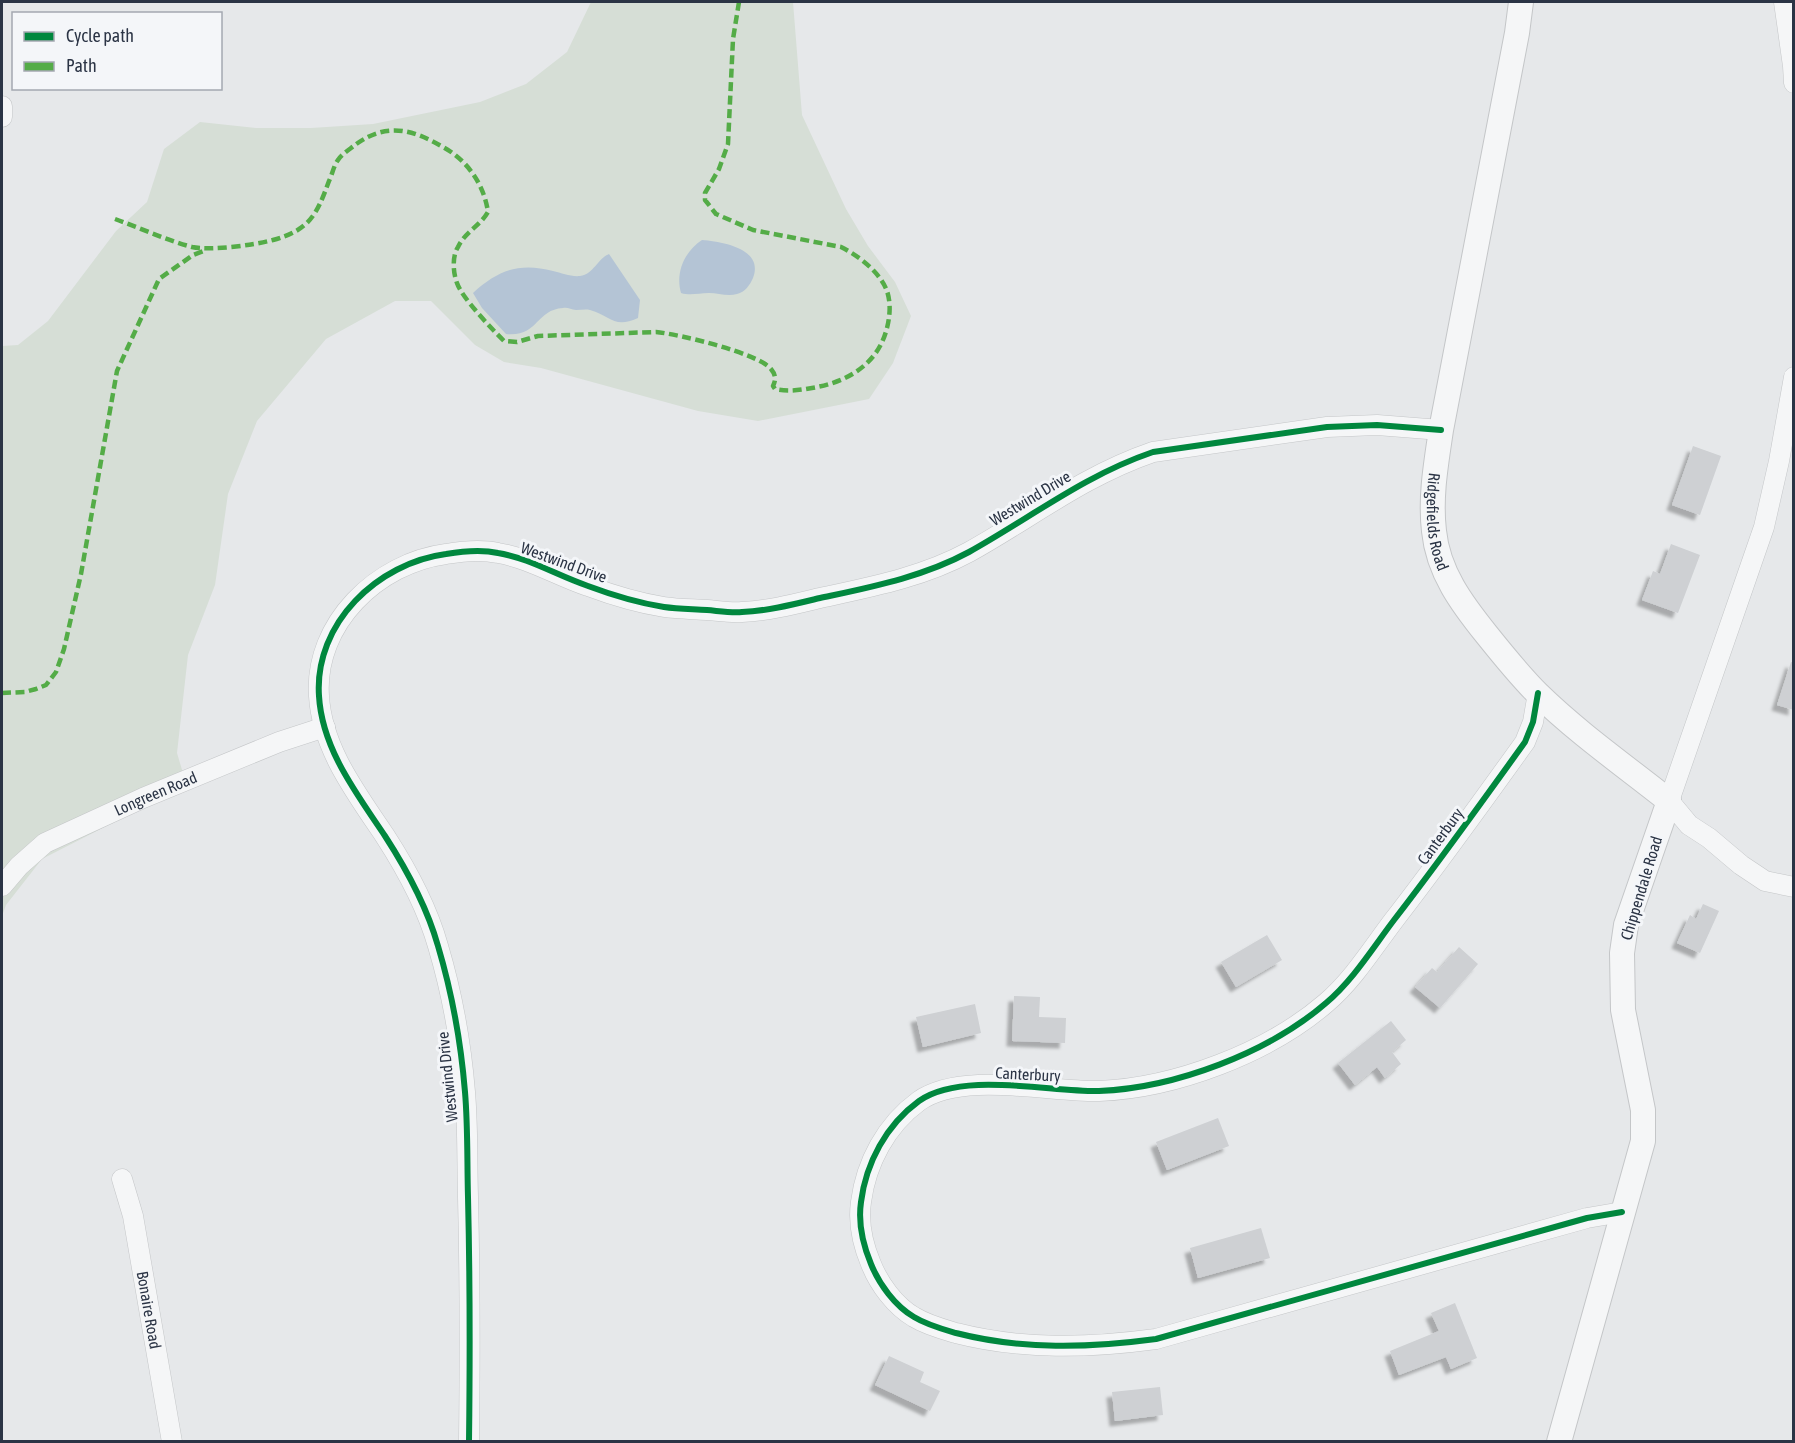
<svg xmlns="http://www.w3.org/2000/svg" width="1795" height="1443" font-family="'Asap Condensed',sans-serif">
<defs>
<filter id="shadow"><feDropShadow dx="-5.5" dy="5.5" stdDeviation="1.5" flood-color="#0004"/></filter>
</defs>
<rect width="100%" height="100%" fill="#e6e8ea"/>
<path fill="#d6ded6" d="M591,2h202l9,113 44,94 22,37 27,36 16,34 -18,47 -24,36 -111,22 -60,-10 -157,-43 -37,-6 -29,-17 -44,-44h-36l-69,38 -69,82 -29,73 -13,91 -27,70 -11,98 11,37 -58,24 -88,45 -36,46 -4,11v-570l16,-1 30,-24 68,-90 31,-29 17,-53 36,-27 56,6h55l62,-4 107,-22 46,-18 41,-32z"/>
<g fill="#b4c4d5">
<path d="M702,240c22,2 62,9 51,38 -3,7 -8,14 -16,16 -9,3 -19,-1 -28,-1 -11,0 -18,3 -28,0 -6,-21 4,-42 21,-53z"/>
<path d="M609,254l31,46 -2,18c-24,11 -27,-2 -48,-8 -4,-1 -9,0 -14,0 -5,0 -8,-3 -13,-2 -28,2 -24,29 -57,26l-24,-26 -9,-15c25,-23 47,-31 80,-22 9,2 18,6 27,5 14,-2 17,-17 29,-22z"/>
</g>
<g fill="#ced0d3" filter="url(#shadow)">
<path d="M1693,446l28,10 -21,59 -28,-10z"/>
<path d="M1671,544l29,11 -22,58 -36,-13 11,-29 7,3z"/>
<path d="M1791,662l3,1v47l-17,-5z"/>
<path d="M1703,904l16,7 -19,42 -23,-10 13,-28 6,4z"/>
<path d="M1267,935l15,25 -46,27 -15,-25z"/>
<path d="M1459,947l19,17 -38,44 -25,-21 17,-19 5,4z"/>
<path d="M1014,996l26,1 -1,20 27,1 -1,25 -53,-2z"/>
<path d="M975,1004l6,29 -58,14 -7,-30z"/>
<path d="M1391,1021l15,19 -14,12 9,12 -16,14 -8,-11 -22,18 -17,-22z"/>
<path d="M1218,1118l11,28 -62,24 -11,-28z"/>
<path d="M1261,1228l9,30 -72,20 -8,-30z"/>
<path d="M1455,1303l22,55 -26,11 -5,-12 -47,18 -9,-24 49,-20 -8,-18z"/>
<path d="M889,1356l35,16 -4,10 20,9 -10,20 -55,-26z"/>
<path d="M1160,1387l3,28 -48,6 -3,-29z"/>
</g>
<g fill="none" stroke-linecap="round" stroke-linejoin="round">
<defs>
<g id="minor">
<path d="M1784,2l9,64 1,17"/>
<path d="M2,106v11"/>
<path d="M1794,377l-15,84 -15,66 -95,274 20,24 20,13 32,27 24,16 29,6"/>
<path d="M1538,693l-5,29 -8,20c-43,60 -86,120 -131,178 -22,29 -41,60 -68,83 -58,50 -151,85 -227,88 -50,1 -137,-20 -180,10 -33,24 -53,62 -58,101 -3,21 2,43 10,62 8,20 24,42 43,53 13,8 28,12 42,16 66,17 133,15 200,6l431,-121 35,-6"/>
<path id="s1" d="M2,886l17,-20 26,-23 98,-45 136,-56 46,-15"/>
<path id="s2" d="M122,1179l11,37 39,226"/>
<path d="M469,1442c1,-82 1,-163 -1,-245 -1,-35 0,-70 -3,-105 -4,-49 -13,-99 -27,-146 -11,-39 -31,-76 -53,-110 -28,-42 -63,-87 -66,-140 -5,-73 59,-133 127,-142 17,-3 35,-5 52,-1 31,5 60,23 90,33 24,9 51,17 76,21 14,2 29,2 43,3 12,1 24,3 35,2 26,-1 53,-8 78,-14 51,-11 103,-21 149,-46 63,-35 114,-76 184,-100l174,-25 50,-2 64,5"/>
</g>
<g id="tertiary">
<path id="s3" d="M1521,2l-4,31 -76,397c-5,34 -11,67 -7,101 4,41 28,73 53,104 16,20 33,41 51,59 40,39 87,72 131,107l-43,124 -4,28 1,57 20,100v31l-84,301"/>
</g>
</defs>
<use href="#minor" stroke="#c4c6c8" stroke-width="21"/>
<use href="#tertiary" stroke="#c4c6c8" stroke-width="26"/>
<use href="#minor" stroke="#f5f6f7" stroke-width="20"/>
<use href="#tertiary" stroke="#f5f6f7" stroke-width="24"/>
<g stroke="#54ac47" stroke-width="4.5" stroke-dasharray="9 4.5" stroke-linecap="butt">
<path d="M115,219c25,9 51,21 77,28 19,4 62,-2 81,-7 37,-10 44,-26 56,-59 3,-6 5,-16 9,-21 4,-6 12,-11 17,-15 31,-23 57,-16 88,2 24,13 41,37 45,65 -8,14 -23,20 -30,35 -6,9 -5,26 -1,36 5,15 35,46 47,58l13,1 21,-6 118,-4c22,2 102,21 115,37 5,6 5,11 2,17l2,3c13,3 25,1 37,-1 36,-6 66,-24 75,-60 3,-12 4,-25 0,-37 -7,-19 -28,-35 -46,-44l-88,-17 -37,-16 -11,-14v-7l14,-24 9,-25 5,-105 6,-37"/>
<path d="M2,693l23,-1 11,-3 10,-4 10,-13 8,-23 17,-75 36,-203 42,-92 34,-24 13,-5"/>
</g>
<defs>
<g id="cycleway">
<path d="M1538,693l-5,29 -8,20c-43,60 -86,120 -131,178 -22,29 -41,60 -68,83 -58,50 -151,85 -227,88 -50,1 -137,-20 -180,10 -33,24 -53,62 -58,101 -3,21 2,43 10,62 8,20 24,42 43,53 13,8 28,12 42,16 66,17 133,15 200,6l431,-121 35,-6"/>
<path d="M469,1442c1,-82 1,-163 -1,-245 -1,-35 0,-70 -3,-105 -4,-49 -13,-99 -27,-146 -11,-39 -31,-76 -53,-110 -28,-42 -63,-87 -66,-140 -5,-73 59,-133 127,-142 17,-3 35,-5 52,-1 31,5 60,23 90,33 24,9 51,17 76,21 14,2 29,2 43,3 12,1 24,3 35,2 26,-1 53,-8 78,-14 51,-11 103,-21 149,-46 63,-35 114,-76 184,-100l174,-25 50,-2 64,5"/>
</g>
</defs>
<use href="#cycleway" stroke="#f4f6f9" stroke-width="10"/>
<use href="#cycleway" stroke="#00873e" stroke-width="6"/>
</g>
<g text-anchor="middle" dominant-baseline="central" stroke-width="6" stroke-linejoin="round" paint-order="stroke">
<g font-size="16" fill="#2b3445" stroke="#f4f6f9">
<text transform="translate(1030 498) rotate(-31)">Westwind Drive</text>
<text stroke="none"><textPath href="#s3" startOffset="528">Ridgefields Road</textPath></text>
<text transform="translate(564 562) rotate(20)">Westwind Drive</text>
<text stroke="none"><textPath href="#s1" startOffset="182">Longreen Road</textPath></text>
<text transform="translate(1440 836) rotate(-54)">Canterbury</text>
<text transform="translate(1641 888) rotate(-73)">Chippendale Road</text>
<text transform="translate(1028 1074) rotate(3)">Canterbury</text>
<text transform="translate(447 1077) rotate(-96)">Westwind Drive</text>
<text stroke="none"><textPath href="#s2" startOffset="134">Bonaire Road</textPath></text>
</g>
</g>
<rect width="1795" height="1443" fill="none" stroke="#2b3445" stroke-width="6"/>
<rect x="12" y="12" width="210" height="78" fill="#f4f6f9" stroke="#a4a8b1" stroke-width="1.5"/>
<rect x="24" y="32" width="30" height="9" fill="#00873e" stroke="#a4a8b1" stroke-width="1.5"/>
<text x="66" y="42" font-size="18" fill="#2b3445">Cycle path</text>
<rect x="24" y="62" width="30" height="9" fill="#54ac47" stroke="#a4a8b1" stroke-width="1.5"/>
<text x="66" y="72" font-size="18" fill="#2b3445">Path</text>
</svg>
